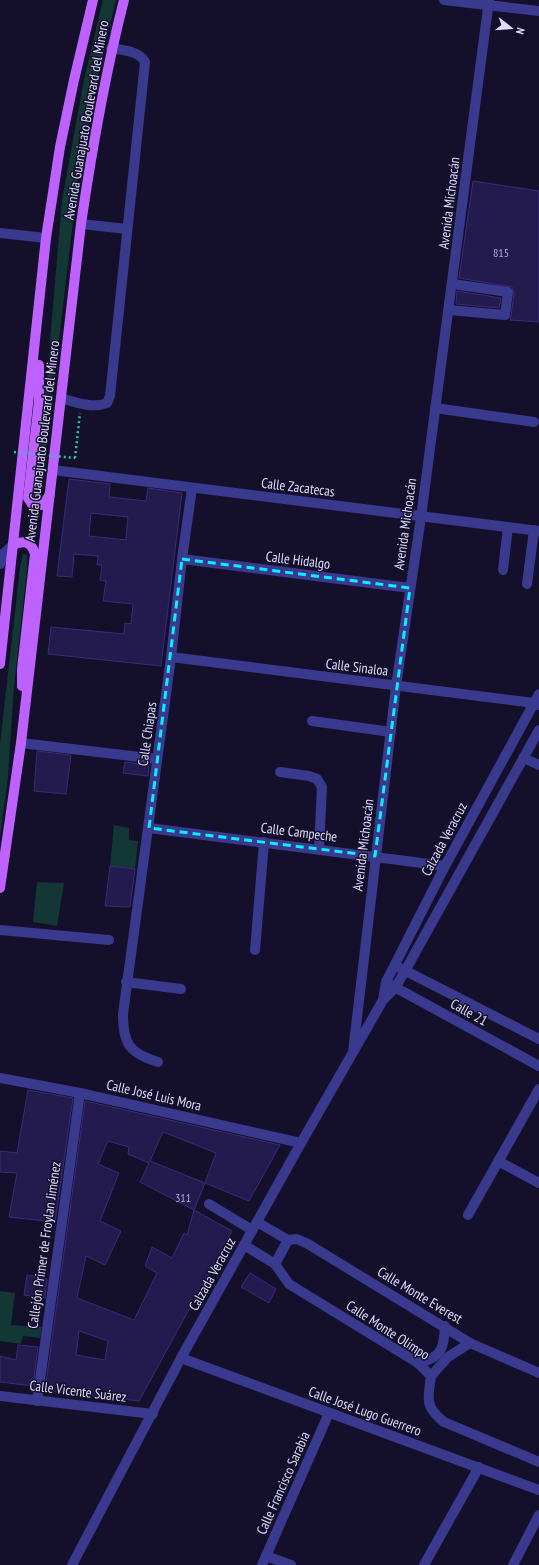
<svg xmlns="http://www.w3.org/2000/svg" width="539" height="1565" font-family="'PT Sans Narrow',sans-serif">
<rect width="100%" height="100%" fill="#14102c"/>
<g fill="#123734">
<path d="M103,0h13l-20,84 -16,78 -39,330 -2,3h-3l-2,-2 13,-116 15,-177 22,-120z"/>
<path d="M23,554l4,1v14l-13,117 -6,91 -8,60v-93l20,-176z"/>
<path d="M114,825l15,3v12l9,1 -3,28 -25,-3z"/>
<path d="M37,882l27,1 -7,43 -24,-4z"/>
<path d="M0,1291l15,2 -4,32 31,2 -2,11 -17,-2 -2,8 -21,-3z"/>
</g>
<g fill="#231b4e" stroke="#382c7b" fill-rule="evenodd">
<path d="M473,181l66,10v131l-29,-2 1,-4 3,-23 -2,-6 -53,-9z"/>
<path d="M457,291l44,7 -2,10 -43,-4z"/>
<path d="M69,479l41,5 -1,13 37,4 2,-13 34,5 -21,173 -113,-12 3,-27 73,7 1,-11 6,1 2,-20 -30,-3 3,-20 -6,-1 2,-15h-5l1,-9 -24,-2 -2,23 -15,-1zM91,513l37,4 -2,23 -37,-4z"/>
<path d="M37,751l34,4 -5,39 -32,-3z"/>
<path d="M125,762l24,3 -1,11 -25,-3z"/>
<path d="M110,866l25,3 -5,38 -25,-1z"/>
<path d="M28,1090l45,8 -18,124 -46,-5 8,-44 -17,-1v-21l17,2z"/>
<path d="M85,1101l195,44 -31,56 -44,-18 -11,27 38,21 -93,170 -94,-11zM163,1132l53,21 -11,30 -55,-22zM108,1141l21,6 -1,7 21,9 -9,19 54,28 -7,25 -3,-2 -12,25 -20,-11 -7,19 12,7 -23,47 -57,-22 9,-42 19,9 16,-34 -21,-10 19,-48 -21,-9zM79,1331l29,10 -3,19 -29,-5z"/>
<path d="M250,1273l26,16 -7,14 -28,-16z"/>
<path d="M27,1275l20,4 -2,19 -21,-3z"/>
<path d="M18,1345l20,2 -5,39 -33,-4v-26l16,4z"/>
</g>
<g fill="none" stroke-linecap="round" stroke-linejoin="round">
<path stroke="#2ac4b4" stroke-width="2.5" stroke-dasharray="2 3" stroke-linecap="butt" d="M75,458l5,-45"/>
<g stroke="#39398d" stroke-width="10">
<path d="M444,0l95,11"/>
<path d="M81,224l46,5"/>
<path d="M0,233l46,5"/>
<path d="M449,310l56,5 3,-23 -55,-8"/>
<path d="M61,398c14,4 32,11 46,5l3,-7 35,-334c-6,-11 -22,-12 -34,-14"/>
<path d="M435,408l99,14"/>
<path d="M53,470l486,61"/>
<path d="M182,559l228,29"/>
<path d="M0,564l4,-11 9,-8"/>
<path d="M503,570l5,-43"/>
<path d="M527,584l7,-54"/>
<path d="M171,657l363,46 5,2"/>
<path d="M312,721l79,11"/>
<path d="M21,743l136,16"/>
<path d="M523,758l16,7"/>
<path d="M280,772l29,4 8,3 5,8 -3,62"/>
<path d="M149,828l296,38"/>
<path d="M0,930l109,10"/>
<path d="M255,950l9,-108"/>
<path d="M400,968l139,71"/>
<path d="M126,982l55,7"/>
<path d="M391,985l148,81"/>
<path d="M383,1000l3,-18 59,-116 94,-172"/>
<path d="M353,1052l43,-366 25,-169 68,-517"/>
<path d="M158,1062c-29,-9 -35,-18 -35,-48l48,-357 11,-98 10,-71"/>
<path d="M0,1078l80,15 221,50"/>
<path d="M498,1161l41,22"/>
<path d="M209,1204l43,26"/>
<path d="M468,1215l71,-126"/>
<path d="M257,1222l31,18 9,-1 11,5 162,99 69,30"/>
<path d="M244,1245l31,19 14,20 129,79 13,13"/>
<path d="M275,1264l13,-24"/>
<path d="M181,1358l358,132"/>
<path d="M418,1363c24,-5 26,-15 27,-37"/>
<path d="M431,1376c-3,23 -7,30 13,46l95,40"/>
<path d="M431,1376l17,-19 22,-14"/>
<path d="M0,1396l153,18"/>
<path d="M37,1401l43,-308"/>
<path d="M266,1556l25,9"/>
<path d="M72,1565l109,-207 120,-215 82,-143 12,-12 10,-17 134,-241"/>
<path d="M262,1565l67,-152"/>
<path d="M424,1565l55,-98"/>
<path d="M513,1565l26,-50"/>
</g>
<g stroke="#be62ff" stroke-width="10">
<path d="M39,365v36l-11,97 4,6 10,1 4,-4 4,-7"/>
<path d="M13,545c11,-5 18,-4 22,9l-13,115v17"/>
<path d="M0,664l46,-426 14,-91 14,-67 19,-80"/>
<path d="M0,888l21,-145 60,-519c11,-75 24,-150 43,-224"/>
</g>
<path stroke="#2ac4b4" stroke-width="2.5" stroke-dasharray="2 3" stroke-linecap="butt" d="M14,452l61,6"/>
</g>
<path fill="none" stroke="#07f0ff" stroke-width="3" stroke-dasharray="8 5" stroke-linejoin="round" d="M182,559l228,29 -35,268 -226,-28z"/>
<g text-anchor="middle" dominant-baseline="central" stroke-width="3" stroke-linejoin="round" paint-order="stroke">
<g font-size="12" fill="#afabd3">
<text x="501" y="252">815</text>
<text x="183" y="1197">311</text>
</g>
<g font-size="14" fill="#dedbff" stroke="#14102c">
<text transform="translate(86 120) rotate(-80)">Avenida Guanajuato Boulevard del Minero</text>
<text transform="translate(449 203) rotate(-83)">Avenida Michoacán</text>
<text transform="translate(42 441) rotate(-83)">Avenida Guanajuato Boulevard del Minero</text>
<text transform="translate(298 487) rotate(7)">Calle Zacatecas</text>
<text transform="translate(405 524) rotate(-82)">Avenida Michoacán</text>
<text transform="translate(298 560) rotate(7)">Calle Hidalgo</text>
<text transform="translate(357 667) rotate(7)">Calle Sinaloa</text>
<text transform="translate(147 734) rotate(-82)">Calle Chiapas</text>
<text transform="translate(299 832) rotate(7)">Calle Campeche</text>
<text transform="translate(444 839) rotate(-62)">Calzada Veracruz</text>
<text transform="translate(363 845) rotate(-83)">Avenida Michoacán</text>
<text transform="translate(469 1012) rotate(29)">Calle 21</text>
<text transform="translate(154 1095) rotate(13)">Calle José Luis Mora</text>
<text transform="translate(44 1245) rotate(-82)">Callejón Primer de Froylan Jiménez</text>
<text transform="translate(212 1274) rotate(-61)">Calzada Veracruz</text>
<text transform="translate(420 1295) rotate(31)">Calle Monte Everest</text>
<text transform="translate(388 1330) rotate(33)">Calle Monte Olimpo</text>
<text transform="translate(78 1391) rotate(7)">Calle Vicente Suárez</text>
<text transform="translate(365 1411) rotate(20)">Calle José Lugo Guerrero</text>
<text transform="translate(283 1483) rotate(-66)">Calle Francisco Sarabia</text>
</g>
</g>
<g transform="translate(511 28) rotate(107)" stroke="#14102c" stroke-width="3" paint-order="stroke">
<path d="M0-3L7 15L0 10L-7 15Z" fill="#dedbff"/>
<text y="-6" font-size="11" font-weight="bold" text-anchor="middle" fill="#dedbff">N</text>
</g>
</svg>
